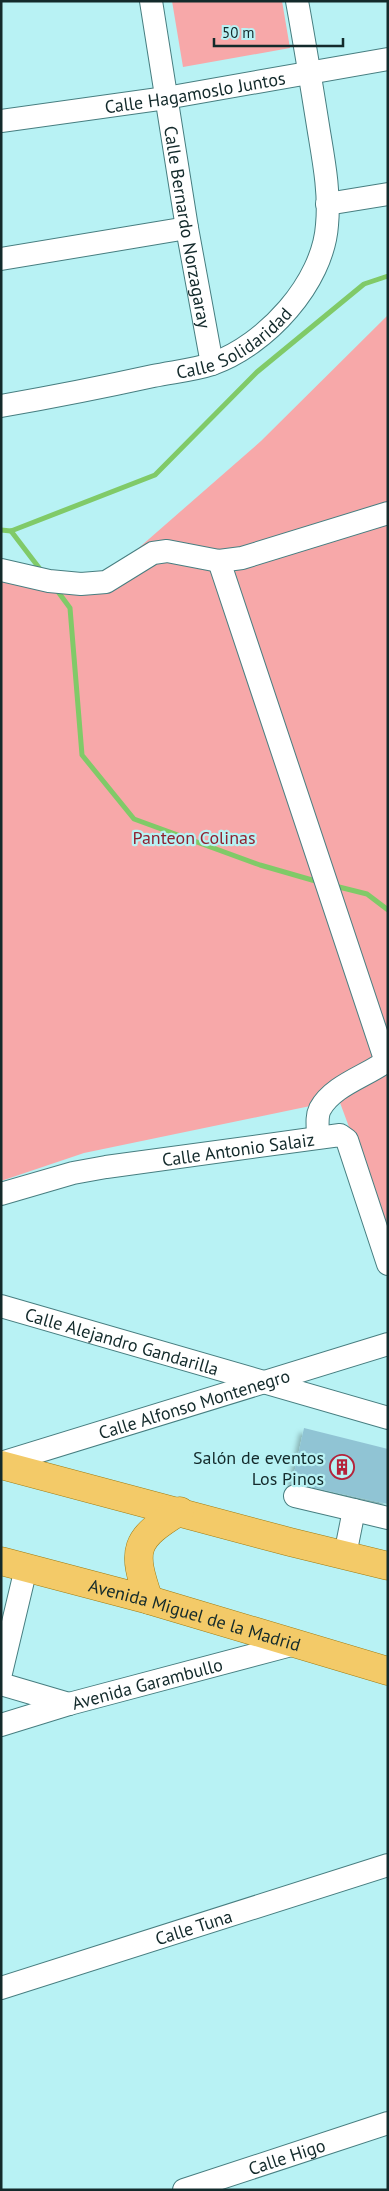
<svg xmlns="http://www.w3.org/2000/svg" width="389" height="2191" font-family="'PT Sans',sans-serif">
<defs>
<filter id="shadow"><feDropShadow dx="-4.5" dy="4.5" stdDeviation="2.5" flood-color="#0004"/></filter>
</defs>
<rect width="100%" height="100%" fill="#b8f2f4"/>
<g fill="#f7a8a9">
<path d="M172,1h110l8,47 -107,19z"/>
<path d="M388,315v917l-49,-132 -255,53 -83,28v-613l108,6 152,-133z"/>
</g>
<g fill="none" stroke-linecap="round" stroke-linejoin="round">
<g stroke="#80ca68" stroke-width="5">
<path d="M1,530l10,1 144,-56 102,-103 107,-88 24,-8"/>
<path d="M11,531l32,42"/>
<path d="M56,589l14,19 12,147 52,64 126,46 59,17"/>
<path d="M335,886l32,8 21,16"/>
</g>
</g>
<path fill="#90c4d4" filter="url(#shadow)" d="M304,1428l84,21v55l-96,-21z"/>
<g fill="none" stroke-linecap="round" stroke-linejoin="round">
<defs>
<g id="minor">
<path id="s1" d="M151,1l36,227 25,136"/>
<path id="s2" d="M1,121l165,-23 222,-39"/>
<path d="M327,204l61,-10"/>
<path d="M1,259l186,-31"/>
<path id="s3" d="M1,406c51,-9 102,-19 152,-30 19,-4 41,-6 59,-12 54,-19 111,-81 115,-139 3,-31 -3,-63 -8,-93 -7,-44 -14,-87 -22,-131"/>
<path d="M219,561l167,501"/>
<path d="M1,570l48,11 32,3 25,-2 47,-29 14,-2 52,10 23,-3 146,-45"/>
<path d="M318,1137c0,-9 -2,-20 2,-28 13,-24 47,-33 68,-49"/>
<path id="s4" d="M1,1194l72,-21 33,-6 234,-32 7,5 41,124"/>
<path id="s5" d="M1,1306l387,112"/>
<path id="s6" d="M1,1463l387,-119"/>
<path d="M295,1496l93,22"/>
<path d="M345,1555l9,-45"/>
<path d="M1,1673l25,-105"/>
<path d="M1,1684l68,20"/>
<path id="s7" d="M1,1725l68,-21 226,-60"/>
<path id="s8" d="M1,1988l387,-123"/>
<path id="s9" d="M184,2190l204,-67"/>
</g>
<g id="major">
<path d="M1,1465l289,77 98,24"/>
<path id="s10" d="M1,1561l148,39 239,71"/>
<path d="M149,1600c-18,-51 -15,-61 31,-89"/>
</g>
</defs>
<use href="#minor" stroke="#477e80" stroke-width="24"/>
<use href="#major" stroke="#9f7b12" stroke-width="29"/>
<use href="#minor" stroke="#fff" stroke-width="22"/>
<use href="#major" stroke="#f3ca68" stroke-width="28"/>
</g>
<defs>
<symbol id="building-ring" viewBox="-11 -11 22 22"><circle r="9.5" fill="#b8f2f4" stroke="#b5223a" stroke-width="1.5"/><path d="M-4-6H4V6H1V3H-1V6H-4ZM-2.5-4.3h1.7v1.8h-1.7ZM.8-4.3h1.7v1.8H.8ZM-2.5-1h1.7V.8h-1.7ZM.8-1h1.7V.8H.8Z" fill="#b5223a"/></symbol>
</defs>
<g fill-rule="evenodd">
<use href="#building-ring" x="328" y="1453" width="28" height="28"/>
</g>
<g text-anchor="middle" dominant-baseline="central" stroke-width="4.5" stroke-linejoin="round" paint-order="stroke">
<g font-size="18" fill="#132a2b" stroke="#b8f2f4">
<text stroke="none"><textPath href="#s2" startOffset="196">Calle Hagamoslo Juntos</textPath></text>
<text stroke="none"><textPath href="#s1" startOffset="229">Calle Bernardo Norzagaray</textPath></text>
<text stroke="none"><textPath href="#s3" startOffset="244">Calle Solidaridad</textPath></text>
<text stroke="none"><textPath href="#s4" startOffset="242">Calle Antonio Salaiz</textPath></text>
<text stroke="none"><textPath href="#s5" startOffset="126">Calle Alejandro Gandarilla</textPath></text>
<text stroke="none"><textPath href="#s6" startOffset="202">Calle Alfonso Montenegro</textPath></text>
<text stroke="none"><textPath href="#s10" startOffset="201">Avenida Miguel de la Madrid</textPath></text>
<text stroke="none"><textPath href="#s7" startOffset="152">Avenida Garambullo</textPath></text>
<text stroke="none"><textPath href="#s8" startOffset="202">Calle Tuna</textPath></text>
<text stroke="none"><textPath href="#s9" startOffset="108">Calle Higo</textPath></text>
</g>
<g font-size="18" fill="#8f2130" stroke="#b8f2f4">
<text x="194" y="837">Panteon Colinas</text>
</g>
<g font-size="18" fill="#132a2b" stroke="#b8f2f4" text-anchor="end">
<text x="324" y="1457">Salón de eventos<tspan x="324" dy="21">Los Pinos</tspan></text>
</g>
</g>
<rect width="389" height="2191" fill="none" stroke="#132a2b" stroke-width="5"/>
<path d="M214 38v8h129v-8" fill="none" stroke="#132a2b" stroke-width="2.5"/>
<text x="222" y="38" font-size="15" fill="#132a2b" stroke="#b8f2f4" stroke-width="4" paint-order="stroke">50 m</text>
</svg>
